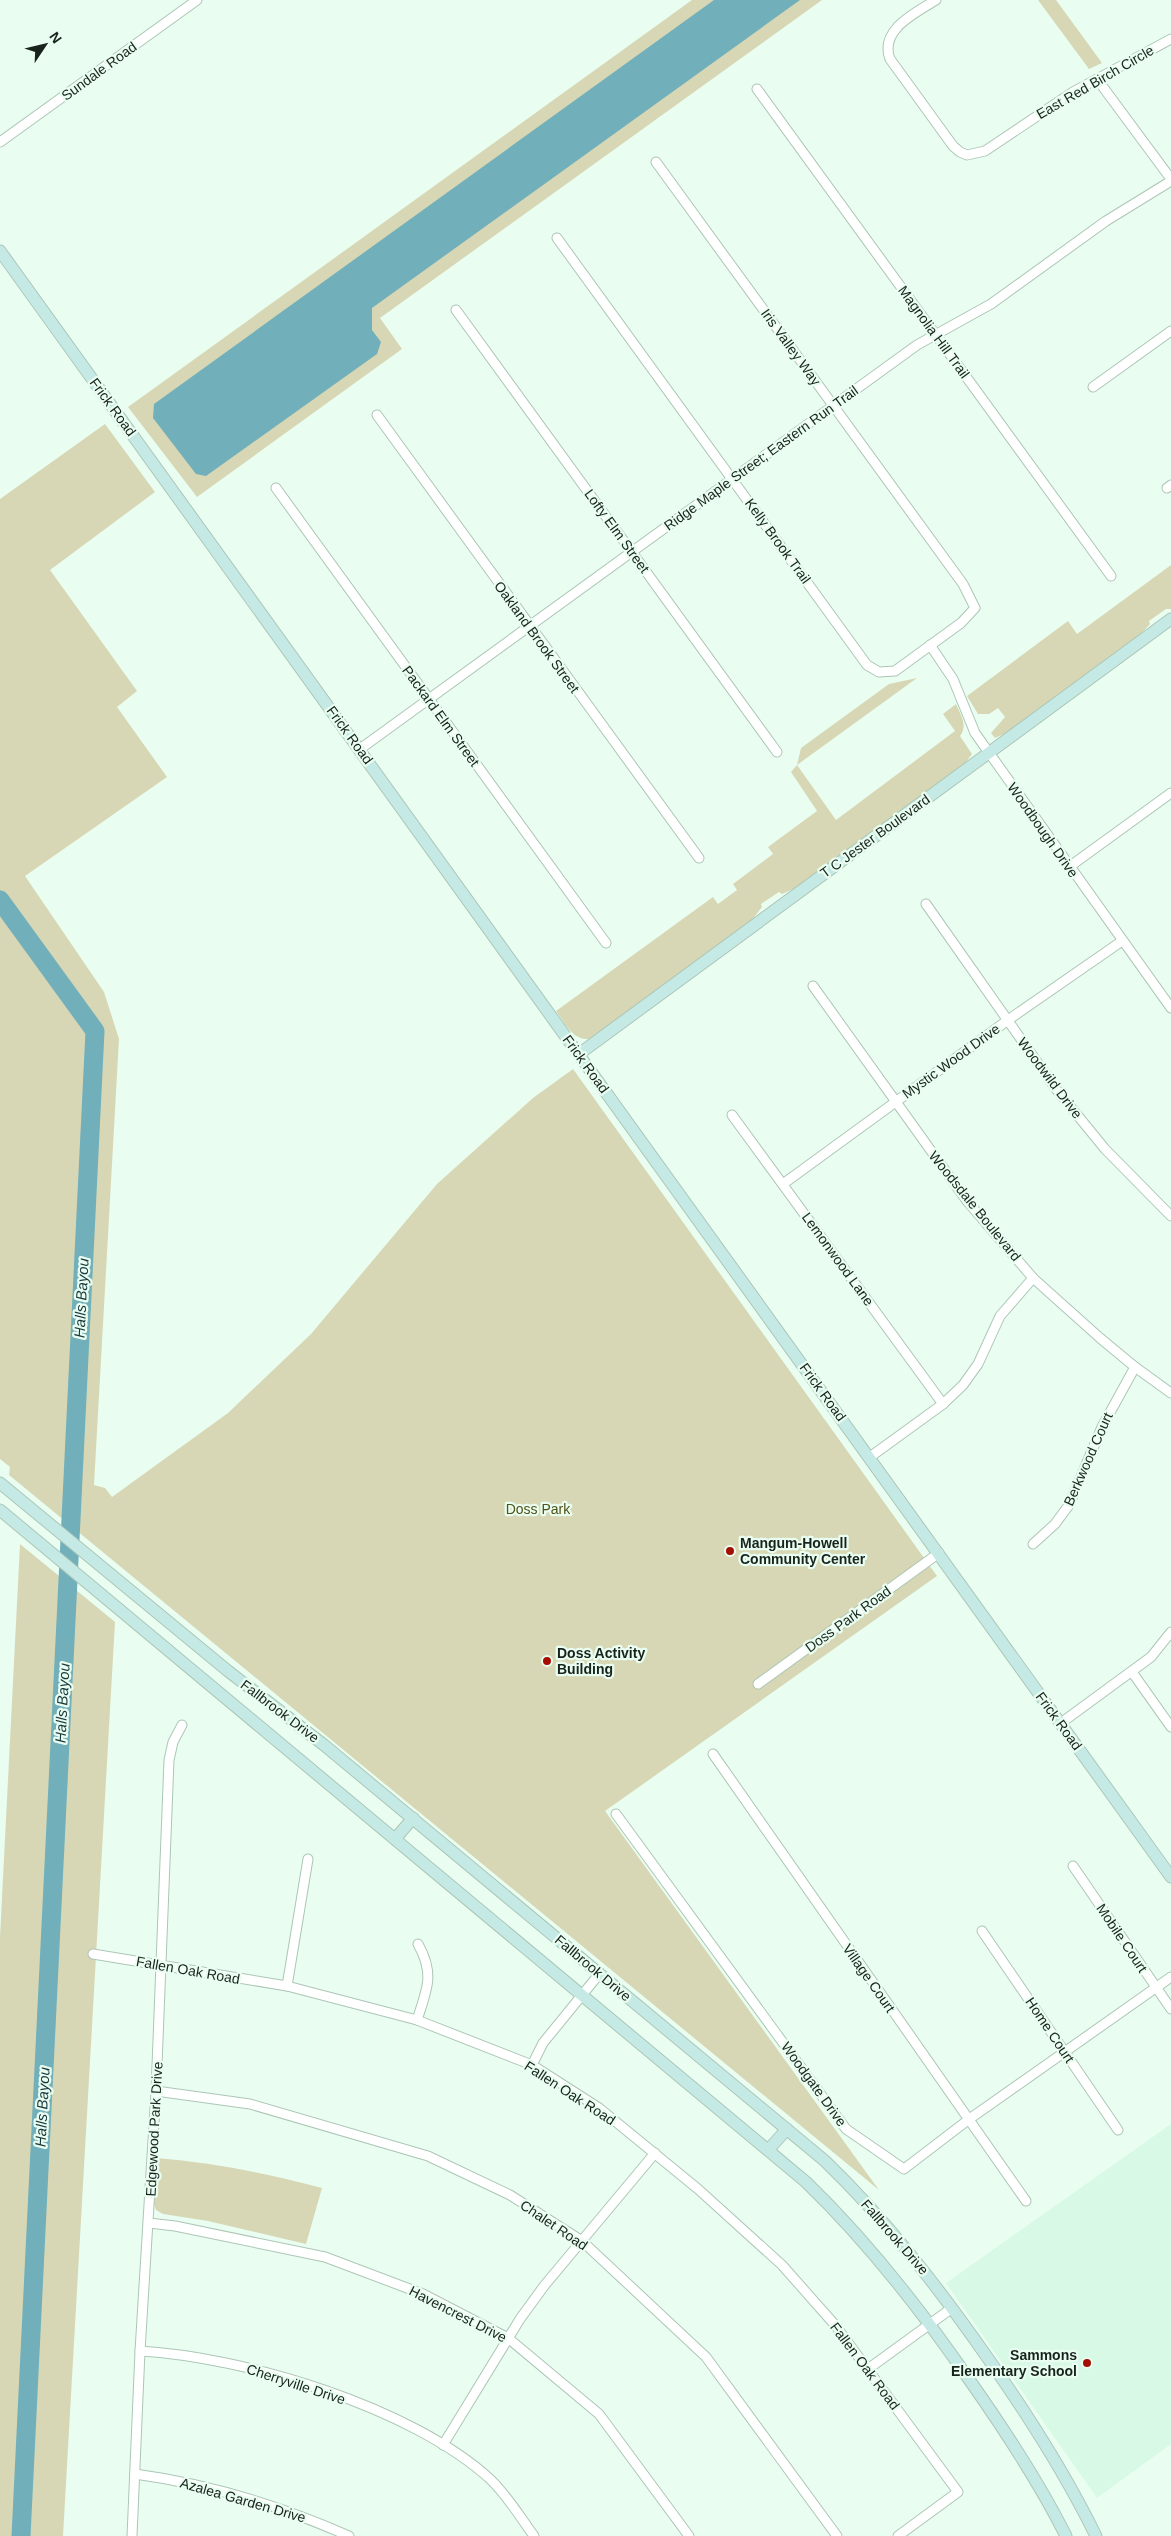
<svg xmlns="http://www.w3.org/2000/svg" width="1171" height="2536" font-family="Arial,sans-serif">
<rect width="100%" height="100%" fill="#e9fef1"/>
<path fill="#d7f9e5" d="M1171,2124v320l-74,54 -151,-215z"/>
<g fill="#d7d7b5">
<path d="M692,0h130l-442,318 22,31 -205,148 -69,-90z"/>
<path d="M1038,0h18l46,63 -13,6z"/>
<path d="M105,424l50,68 -105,78 87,121 -20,16 50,70 -142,99 79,116 15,47 -25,446 11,3 7,9 116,-84 83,-79 126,-150 96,-86 40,-29 364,507 -332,235 274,379 -870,-715 1,-8 -10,-8v-960z"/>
<path d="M1171,565v44h-5l-17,12 1,3 -14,15 -125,92 -16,7 -4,-5 14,-16 -7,-9 -9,6h-11l-11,-18 101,-75 9,13z"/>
<path d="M917,678l-120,87 39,55 119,-89 -12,-17 13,-10c5,12 12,21 4,32l12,18 -8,11 -164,121 -18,8 -3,-2 -18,12 1,3 -11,14 -161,118c-17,2 -25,-16 -34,-28l157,-114 5,7 19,-14 -4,-6 40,-30 -5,-7 49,-36 -26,-39 6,-7 4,-17 88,-64z"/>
<path d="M20,1544l95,78 -52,914h-63v-599z"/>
<path d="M156,2158c60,5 108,15 166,30l-16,56 -98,-23 -45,-7 -7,-4 -2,-6z"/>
</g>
<path fill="#71afba" d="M714,0h86l-428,308v22l9,12 -4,12 -171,122 -10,-2 -43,-56 1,-14z"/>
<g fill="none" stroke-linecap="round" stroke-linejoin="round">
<path stroke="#71afba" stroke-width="19" d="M0,900l95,131 -74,1505"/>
<defs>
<g id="street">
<path d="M936,0c-21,13 -57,30 -46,59l63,87 7,6 7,3 18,-4 88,-59 98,-53"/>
<path d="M1097,79l74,100"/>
<path d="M757,89l354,487"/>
<path d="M0,142l197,-142"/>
<path d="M557,238l310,427 12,7 16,-1 66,-48 14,-15 -12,-24 -307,-422"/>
<path d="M456,310l321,442"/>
<path d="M1093,387l78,-56"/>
<path d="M377,415l322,443"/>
<path d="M276,488l330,455"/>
<path d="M1167,488l4,-3"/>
<path d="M930,645l23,34 22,54 196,275"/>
<path d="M360,749l557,-404 74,-41 115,-83 65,-40"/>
<path d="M1069,867l102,-74"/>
<path d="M926,904l130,185 49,60 66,67"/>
<path d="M813,986l154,215 66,77 67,60 35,29 36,26"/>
<path d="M732,1115l211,289"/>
<path d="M783,1184l225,-164 114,-79"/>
<path d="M870,1457l73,-53 20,-19 15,-21 22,-48 33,-38"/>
<path d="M1033,1544l22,-20 14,-19 33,-78 33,-60"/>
<path d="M1132,1672l39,55"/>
<path d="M758,1684l181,-131"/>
<path d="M1061,1723l90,-66 20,-25"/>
<path d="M713,1754l313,447"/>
<path d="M616,1814l230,315 58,40 64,-49 203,-143"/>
<path d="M1073,1866l98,143"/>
<path d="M982,1931l136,199"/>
<path d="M93,1954l194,32 130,34 115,45 67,43 99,81 84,76 53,60 123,167 -60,44"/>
<path d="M287,1986l21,-127"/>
<path d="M417,2020c10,-31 18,-46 1,-76"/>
<path d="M532,2065l11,-22 57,-70"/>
<path d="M156,2091l94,13 178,52 82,39 72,46 124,116 131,179"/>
<path d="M149,2223l26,3 150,31 98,37 85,44 91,76 90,122"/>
<path d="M140,2351c105,6 271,56 350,128 17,16 30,38 44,57"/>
<path d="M868,2369l84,-61"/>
<path d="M443,2445l77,-126 24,-33 111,-133"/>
<path d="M135,2474c74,10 146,32 214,62"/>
<path d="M132,2536l8,-185 16,-260 13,-331 4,-18 9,-17"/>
</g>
<g id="secondary">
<path d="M0,251l1171,1626"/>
<path d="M579,1054l592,-435"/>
<path d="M0,1483l228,188 96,74 501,416c62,60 113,126 162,196 41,58 78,116 109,179"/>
<path d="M0,1510l806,672c62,60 113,125 162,196 36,51 70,102 98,158"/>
<path d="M395,1839l18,-21"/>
<path d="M769,2149l18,-20"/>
</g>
</defs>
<use href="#street" stroke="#acc6b6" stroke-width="11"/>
<use href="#secondary" stroke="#acc6b6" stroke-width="13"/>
<use href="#street" stroke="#fff" stroke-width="9"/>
<use href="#secondary" stroke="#c5eae6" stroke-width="11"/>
</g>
<g fill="#a30e01" stroke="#e9fef1" stroke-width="2">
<circle cx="730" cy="1551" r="5"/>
<circle cx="547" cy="1661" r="5"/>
<circle cx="1087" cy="2363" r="5"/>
</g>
<g text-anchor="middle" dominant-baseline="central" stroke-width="4.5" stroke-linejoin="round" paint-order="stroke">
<g font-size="14" fill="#19231d" stroke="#e9fef1">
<text transform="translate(99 71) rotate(-36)">Sundale Road</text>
<text transform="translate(1095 82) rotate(-30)">East Red Birch Circle</text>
<text transform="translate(934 332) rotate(54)">Magnolia Hill Trail</text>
<text transform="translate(791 347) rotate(54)">Iris Valley Way</text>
<text transform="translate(113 407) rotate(54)">Frick Road</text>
<text transform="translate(761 458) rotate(-36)">Ridge Maple Street; Eastern Run Trail</text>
<text transform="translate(617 531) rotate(54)">Lofty Elm Street</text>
<text transform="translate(778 541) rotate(54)">Kelly Brook Trail</text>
<text transform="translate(537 637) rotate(54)">Oakland Brook Street</text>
<text transform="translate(441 716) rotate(54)">Packard Elm Street</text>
<text transform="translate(350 735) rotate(54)">Frick Road</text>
<text transform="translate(1043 830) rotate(55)">Woodbough Drive</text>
<text transform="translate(875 836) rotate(-36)">T C Jester Boulevard</text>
<text transform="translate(951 1061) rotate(-36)">Mystic Wood Drive</text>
<text transform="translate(586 1064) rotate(54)">Frick Road</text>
<text transform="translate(1050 1078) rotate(53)">Woodwild Drive</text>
<text transform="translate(975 1206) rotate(51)">Woodsdale Boulevard</text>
<text transform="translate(838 1259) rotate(54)">Lemonwood Lane</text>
<text transform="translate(823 1392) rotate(54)">Frick Road</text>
<text transform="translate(1088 1459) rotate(-66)">Berkwood Court</text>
<text transform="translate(848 1619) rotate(-36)">Doss Park Road</text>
<text transform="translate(280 1711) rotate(37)">Fallbrook Drive</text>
<text transform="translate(1059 1721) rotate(54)">Frick Road</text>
<text transform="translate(1122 1938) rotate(56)">Mobile Court</text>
<text transform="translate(593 1968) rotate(40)">Fallbrook Drive</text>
<text transform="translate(188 1970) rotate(10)">Fallen Oak Road</text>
<text transform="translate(869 1978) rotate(55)">Village Court</text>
<text transform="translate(1050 2030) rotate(56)">Home Court</text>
<text transform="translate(814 2084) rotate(54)">Woodgate Drive</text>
<text transform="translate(570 2093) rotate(33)">Fallen Oak Road</text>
<text transform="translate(154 2129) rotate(-87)">Edgewood Park Drive</text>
<text transform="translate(554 2225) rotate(34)">Chalet Road</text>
<text transform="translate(895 2237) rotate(49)">Fallbrook Drive</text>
<text transform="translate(458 2314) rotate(27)">Havencrest Drive</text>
<text transform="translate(865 2366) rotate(53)">Fallen Oak Road</text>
<text transform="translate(296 2384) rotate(18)">Cherryville Drive</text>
<text transform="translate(243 2500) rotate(16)">Azalea Garden Drive</text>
</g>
<g font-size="14" fill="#525117" stroke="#e9fef1">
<text x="538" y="1509">Doss Park</text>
</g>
<g font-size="14" font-weight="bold" fill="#19231d" stroke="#e9fef1" text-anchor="start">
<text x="740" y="1543">Mangum-Howell<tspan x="740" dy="16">Community Center</tspan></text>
<text x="557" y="1653">Doss Activity<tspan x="557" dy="16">Building</tspan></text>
<text x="1077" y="2355" text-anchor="end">Sammons<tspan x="1077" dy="16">Elementary School</tspan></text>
</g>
<g font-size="15" font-style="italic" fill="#19383e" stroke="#e9fef1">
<text transform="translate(81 1298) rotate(-87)">Halls Bayou</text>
<text transform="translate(62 1703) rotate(-87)">Halls Bayou</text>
<text transform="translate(42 2107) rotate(-87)">Halls Bayou</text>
</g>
</g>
<g transform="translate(45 45) rotate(55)" stroke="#e9fef1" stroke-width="4" paint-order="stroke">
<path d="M0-4L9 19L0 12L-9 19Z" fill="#19231d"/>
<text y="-8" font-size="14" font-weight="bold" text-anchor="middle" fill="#19231d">N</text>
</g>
</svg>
